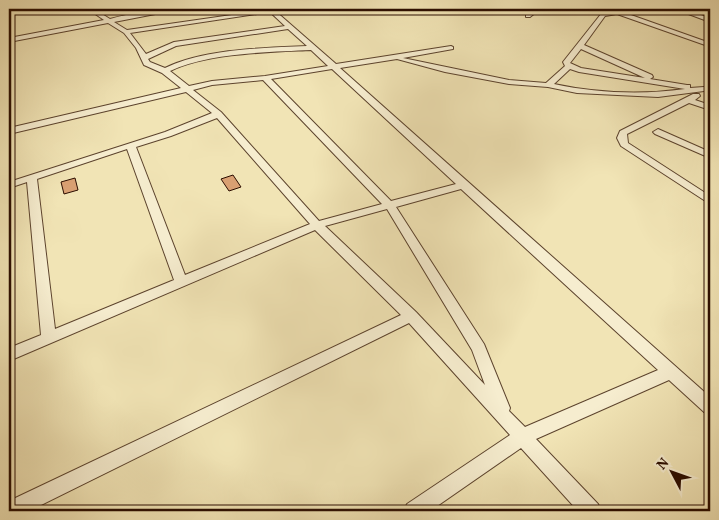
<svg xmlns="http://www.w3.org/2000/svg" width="719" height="520" font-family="Vollkorn,serif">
<rect width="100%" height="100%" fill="#f1e4b5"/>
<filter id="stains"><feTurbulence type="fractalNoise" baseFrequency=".004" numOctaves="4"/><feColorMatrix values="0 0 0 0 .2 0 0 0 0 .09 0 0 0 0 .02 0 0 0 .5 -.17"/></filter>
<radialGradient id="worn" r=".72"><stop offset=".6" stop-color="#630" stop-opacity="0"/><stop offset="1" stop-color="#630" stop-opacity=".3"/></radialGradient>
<g fill="#d9a072" stroke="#2b0d00">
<path d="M233,175l8,12 -12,4 -8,-12z"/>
<path d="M75,178l3,12 -14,4 -3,-12z"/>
</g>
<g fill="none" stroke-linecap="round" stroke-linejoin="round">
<defs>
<g id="minor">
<path d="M18,9h12l-21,5v-4z"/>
<path d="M88,9h6l16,10c23,-6 48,-11 71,-10l-67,13 13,8 146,-21 63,55 115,-18 2,1v2l-50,9 106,22 37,3 19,-17 -2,-4 38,-48 8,-3 -3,-2h8l96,34v4l-2,-1 -91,-32 -12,2 -21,29 68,30 1,2 -3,2 37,6h3v3l14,-1 4,2 -4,2 -46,6 -81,-4 -29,-6 -39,-3 -64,-12 -48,-13 -57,9 370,329v17l-6,-2 -35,-32 -133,59 62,65 3,7h-23l-57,-63 -91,63h-26l3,-7 103,-69 -101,-112 -380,188h-20v-10l392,-186 -86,-85 -306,131v-13l32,-13 -14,-153 -18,6v-6l156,-50 47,-19 -26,-21 -177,42v-6l172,-40 -19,-15 -18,-8 -8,-17 -12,-15 -16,-10 -99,19v-4l95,-18zM270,12l15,14 -111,16 -28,12 -16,-21zM288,29l19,17c-44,2 -103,3 -142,22l-15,-6 -2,-3 28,-13zM581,49l64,29 -64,-10 -11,-5zM311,50l17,16 -63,10 -53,5 -23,5 -19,-15c37,-18 100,-19 141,-21zM332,69l124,115 -65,17 -120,-122zM570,69l9,3 106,17c-43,6 -89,4 -131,-5zM263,80l119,124 -63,17 -98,-109 -28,-22 19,-5zM217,118l93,106 -125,51 -49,-128 35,-11zM127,149l47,131 -119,49 -18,-150zM461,189l197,181 -133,57 -16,-16 1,-3 -26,-64 -88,-137zM387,209l85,141 13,35 -69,-73 -91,-86z"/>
<path d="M534,9h6l-10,8h-4v-2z"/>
<path d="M675,9h8l27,9v4z"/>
<path d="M693,94h6l1,2 -5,4 15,5v5l-21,-7 -62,31 1,9 82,53v8l-89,-58 -4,-8 3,-7z"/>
<path d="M658,129l52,23v6l-55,-24 -2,-2z"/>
</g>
</defs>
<use href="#minor" stroke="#5c432d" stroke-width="2"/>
<use href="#minor" fill="#f6edcf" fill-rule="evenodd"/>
</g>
<rect width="719" height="520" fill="none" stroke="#f1e4b5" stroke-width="30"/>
<rect x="10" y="10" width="699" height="500" fill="none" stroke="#2b0d00" stroke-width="2.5"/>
<rect x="15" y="15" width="689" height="490" fill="none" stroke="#2b0d00"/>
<g transform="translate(672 472) rotate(311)" stroke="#f6edcf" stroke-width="4" paint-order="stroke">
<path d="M0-4L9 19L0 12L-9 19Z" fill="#2b0d00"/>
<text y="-8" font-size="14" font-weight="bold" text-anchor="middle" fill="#2b0d00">N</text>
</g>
<rect width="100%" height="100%" filter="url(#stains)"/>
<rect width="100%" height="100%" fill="url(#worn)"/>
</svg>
